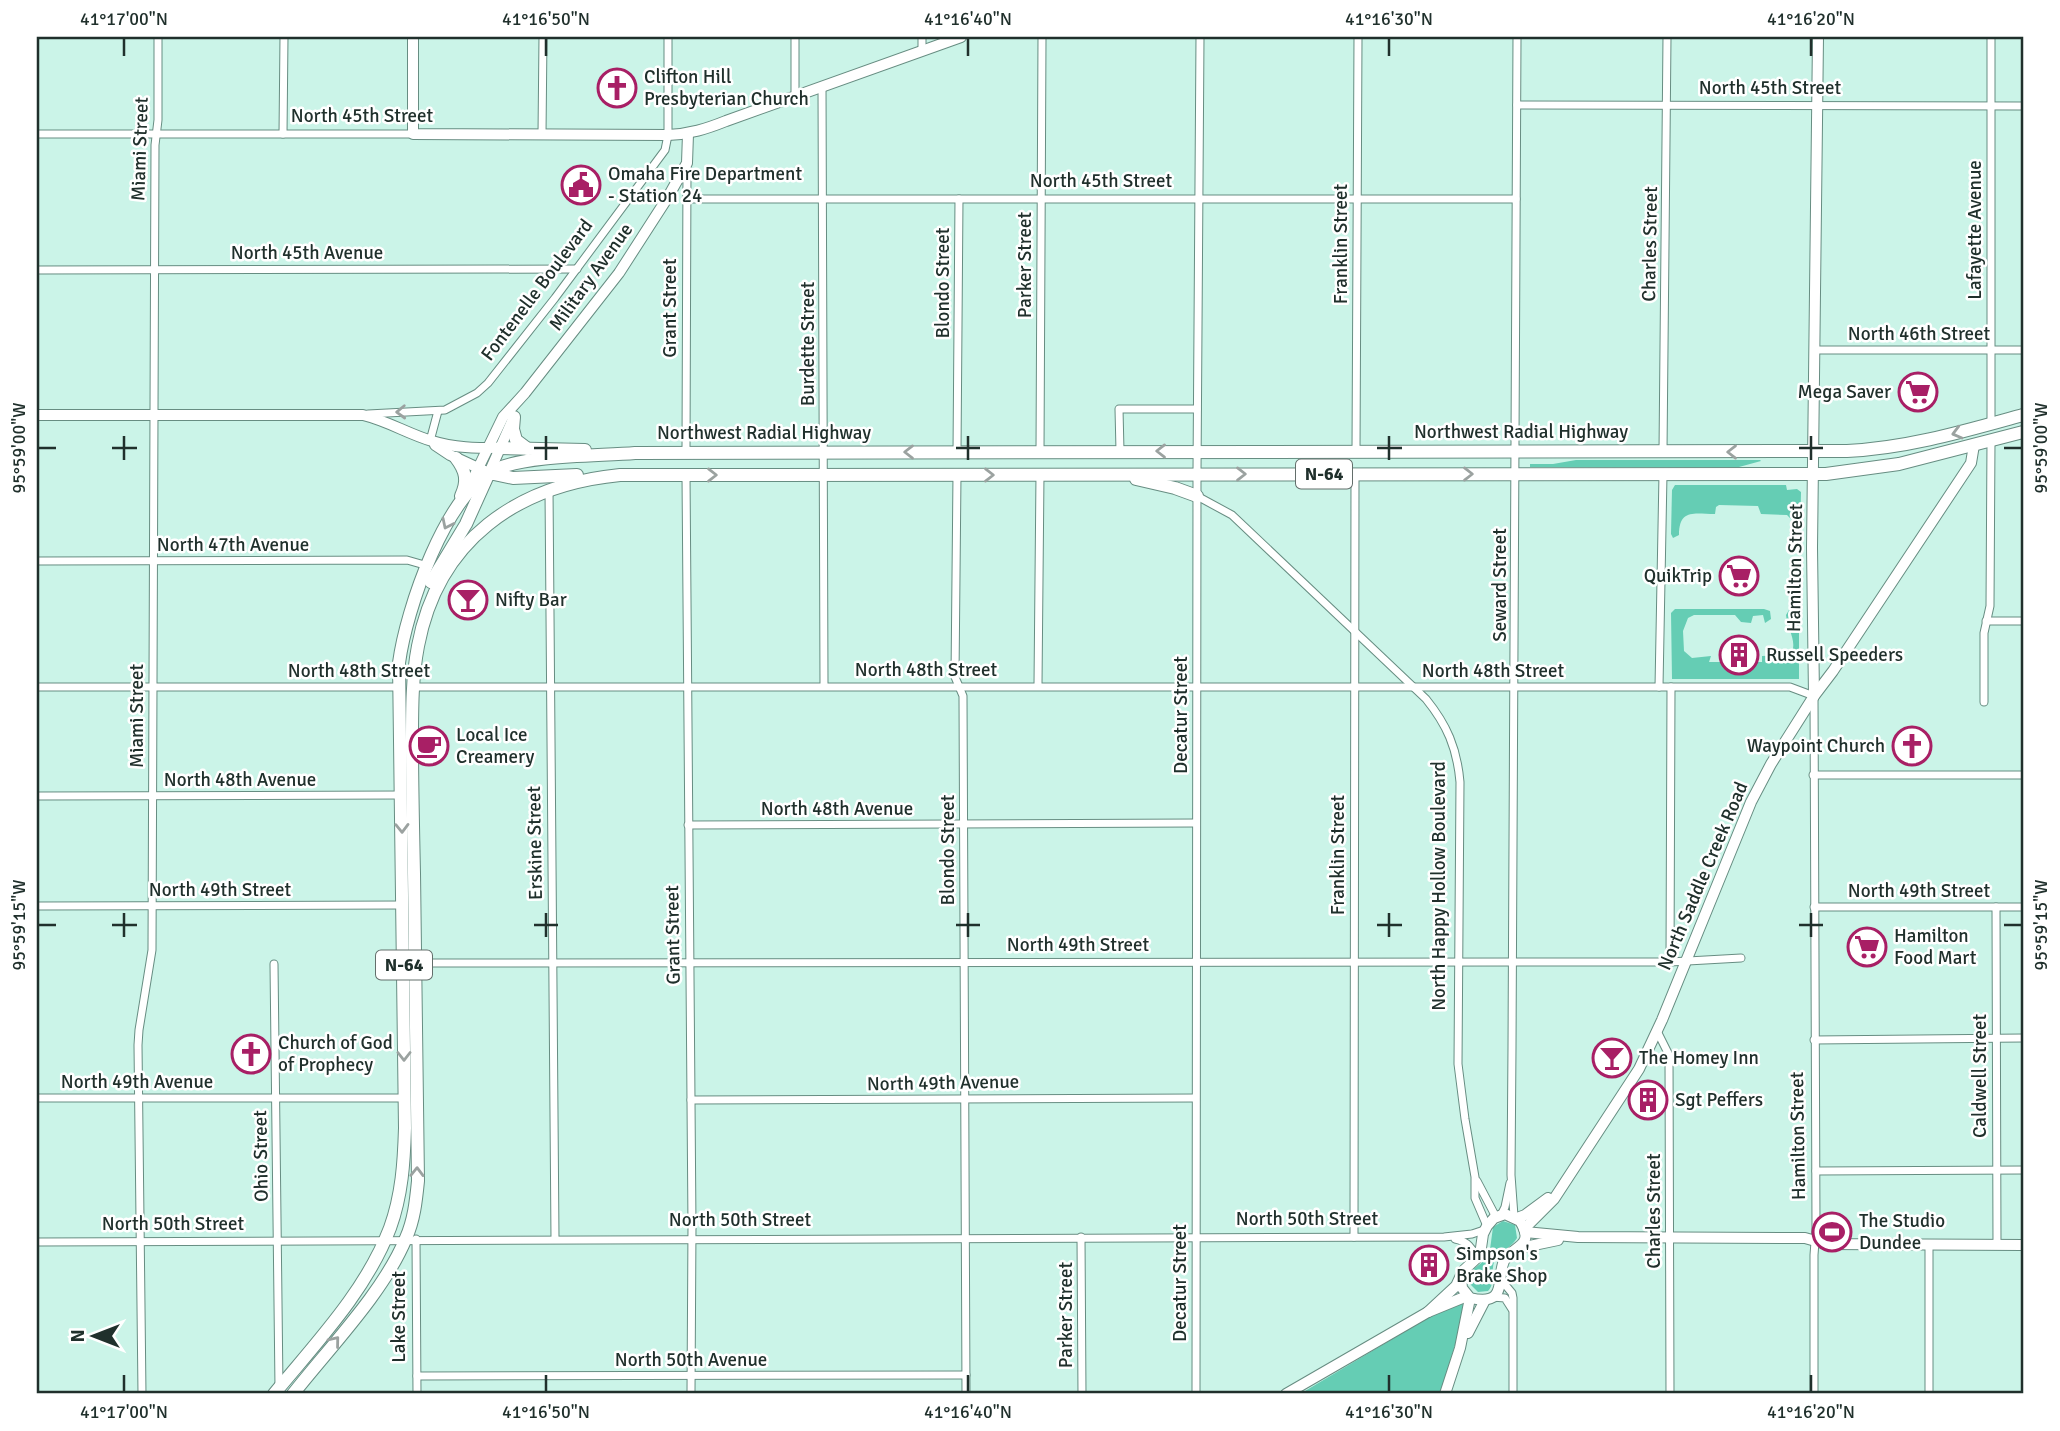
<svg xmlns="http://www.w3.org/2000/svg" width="2060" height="1431" font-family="Signika,sans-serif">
<rect width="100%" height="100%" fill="#cbf4e8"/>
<g fill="#65cdb4">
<path d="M1576,460h184l1,1 -22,6h-209v-3h23z"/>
<path d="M1675,485h111l1,5 10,-1 4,3 -1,45h-4l-3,-16 -6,-6 -26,-1 -3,-8 -39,-1 -3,2 -1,7c-20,0 -36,-6 -36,21l-6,3 -2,-4 1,-44z"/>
<path d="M1675,609h89l6,2 1,8 -6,4 -2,-8 -10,1 -2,7 -10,-1 -6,-7h-41l-6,3 -5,13 1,20 8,7 19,-2 -2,6h53v-6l28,-1c9,-12 -3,-26 -4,-40l3,-5 7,-1 3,4v66h-127l-1,-66z"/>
<path d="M1503,1221l12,4 2,13c-5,9 -15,12 -21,20 -7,11 1,23 -8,33l-10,1 -8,-8 1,-13 18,-14 4,-30z"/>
<path d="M1462,1300l5,6 -27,88h-140l151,-90z"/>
</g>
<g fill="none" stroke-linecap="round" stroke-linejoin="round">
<defs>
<g id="street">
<path d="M922,37v14"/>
<path d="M1991,37v387"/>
<path d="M822,86l2,600"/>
<path d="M795,96v-59"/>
<path d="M1517,105l506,1"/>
<path d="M37,134h376"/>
<path d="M283,134l1,-97"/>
<path d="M542,134l1,-97"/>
<path d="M686,199h830"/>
<path d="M37,270l540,-1"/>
<path d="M1815,350h208"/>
<path d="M368,414l77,-4 32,-17 11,-10 67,-85 110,-148 3,-15v-98"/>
<path d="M430,441l8,-30"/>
<path d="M1040,451l2,-414"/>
<path d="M1120,451l-1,-42h78"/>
<path d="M1356,451l2,-414"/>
<path d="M1663,451l4,-414"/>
<path d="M686,452l1,-285"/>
<path d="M957,452l2,-253"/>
<path d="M686,475l6,751 -1,168"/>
<path d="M957,475l-2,202 8,19 3,698"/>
<path d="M549,489l6,750"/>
<path d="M1197,496l35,19 194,184c21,26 31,49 34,83l-2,282 7,55 10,58v21l12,28"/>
<path d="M37,561l370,-1 21,6"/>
<path d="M1986,621h37"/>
<path d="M1038,685l2,-211"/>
<path d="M37,687h363"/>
<path d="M412,687h1378l24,9 2,532 -2,27v139"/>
<path d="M1659,687l4,-213"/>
<path d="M1984,702v-69l6,-27 1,-165"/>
<path d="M1813,775h210"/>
<path d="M37,796l365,-1"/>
<path d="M688,825l508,-2"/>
<path d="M37,906l366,-1"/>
<path d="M1814,907h209"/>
<path d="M1996,907l1,338"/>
<path d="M1670,962l1,-275"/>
<path d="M415,963l1255,-1 71,-4"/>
<path d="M274,964l5,423"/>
<path d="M1657,1031l12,24 1,339"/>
<path d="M1814,1040l209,-2"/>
<path d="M37,1098h367"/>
<path d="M691,1100l504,-2"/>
<path d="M1816,1171l207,-1"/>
<path d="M1477,1181l19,36"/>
<path d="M1501,1215l4,-8 5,-24"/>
<path d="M1514,1216l-3,-41 1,-128 5,-1010"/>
<path d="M1081,1237l1,157"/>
<path d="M1354,1237l1,-763"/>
<path d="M416,1239l1,155"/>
<path d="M1455,1239c11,2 20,9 19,21"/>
<path d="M37,1242l1407,-5 28,-3 12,-4"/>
<path d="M1502,1281l10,12 1,5v96"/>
<path d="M1492,1297l13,1 7,11"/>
<path d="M417,1376l549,-1"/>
<path d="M142,1394l-4,-349 1,-15 13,-80 3,-805 3,-25v-83"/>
<path d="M1196,1394l1,-921 3,-436"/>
<path d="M1929,1394v-149"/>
</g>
<g id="secondary">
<path d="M413,37v97l255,1c22,-1 38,-6 58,-14l235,-84"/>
<path d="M37,415h326c25,6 45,19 69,26 22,7 45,7 67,7"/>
<path d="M435,445l15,10 39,18 24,-54"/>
<path d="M469,487l34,-70 22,-24 94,-120 49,-76 19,-34 1,-29"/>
<path d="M1814,696l-2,-148 6,-511"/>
<path d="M1517,1218l8,-3 23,-17"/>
<path d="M1524,1229l30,-30 85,-130 23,-49 89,-218 20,-38 43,-68 19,-25 138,-208 3,-18"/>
<path d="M1525,1232l53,5 227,1 21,6 197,1"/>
<path d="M1520,1248l38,-8"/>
<path d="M1428,1312l28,-26 7,-15 17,-16 3,-21 4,-8 7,-8 11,-4 15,7c16,26 -7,24 -16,40 -8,17 5,46 -34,37l-8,-10 -1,-10"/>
<path d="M1468,1333l17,-33"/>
<path d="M1286,1394l142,-82 39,-16"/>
<path d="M1445,1394l15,-46 10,-50"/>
</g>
<g id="primary">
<path d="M514,417l-1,12 3,11 12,9"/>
<path d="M499,448l86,2"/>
<path d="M456,458c10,13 12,23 5,38"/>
<path d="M1136,479l39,9 22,8"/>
<path d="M431,582l35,-58 23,-51 24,5 64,-3"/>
<path d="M274,1394c42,-51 92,-103 116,-166 12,-33 14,-66 15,-100l-6,-465c7,-53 47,-172 98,-194 31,-14 102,-13 138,-16l1212,-2c61,-3 118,-20 176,-36"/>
<path d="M293,1394c36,-46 91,-102 113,-156 8,-18 10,-37 12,-57 -1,-103 -3,-205 -4,-308 -1,-44 -2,-88 -2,-132 0,-32 0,-64 6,-95 20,-106 99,-161 202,-171l1206,-1 73,-10 124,-32"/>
</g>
</defs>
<use href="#street" stroke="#678d82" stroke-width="9"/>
<use href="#secondary" stroke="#678d82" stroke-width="12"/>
<use href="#primary" stroke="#678d82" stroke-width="14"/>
<use href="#street" stroke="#fff" stroke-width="7"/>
<use href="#secondary" stroke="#fff" stroke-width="10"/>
<use href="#primary" stroke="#fff" stroke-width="12"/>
</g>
<defs><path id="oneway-chevron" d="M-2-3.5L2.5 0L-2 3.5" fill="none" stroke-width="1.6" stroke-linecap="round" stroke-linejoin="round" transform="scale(1.75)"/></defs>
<g stroke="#9ba2a0">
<use href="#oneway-chevron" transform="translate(401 412) rotate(178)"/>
<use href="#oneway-chevron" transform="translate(1957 433) rotate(165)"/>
<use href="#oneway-chevron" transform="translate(1161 451) rotate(-180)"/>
<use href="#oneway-chevron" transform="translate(909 452) rotate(180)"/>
<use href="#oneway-chevron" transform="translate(1732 452) rotate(-180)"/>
<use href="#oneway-chevron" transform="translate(1241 474)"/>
<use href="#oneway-chevron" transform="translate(1468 474)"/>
<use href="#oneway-chevron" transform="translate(712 475)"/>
<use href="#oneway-chevron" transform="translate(989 475)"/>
<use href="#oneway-chevron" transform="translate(447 524) rotate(116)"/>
<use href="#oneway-chevron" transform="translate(402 828) rotate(89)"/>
<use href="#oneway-chevron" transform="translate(404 1056) rotate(90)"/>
<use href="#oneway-chevron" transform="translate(417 1172) rotate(-89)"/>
<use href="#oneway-chevron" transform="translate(335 1341) rotate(-51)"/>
</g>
<path fill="none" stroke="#20302c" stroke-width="2.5" d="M124,38v18M546,38v18M968,38v18M1389,38v18M1811,38v18M124,436v24M546,436v24M968,436v24M1389,436v24M1811,436v24M38,448h18M112,448h25M534,448h24M956,448h24M1377,448h25M1799,448h24M2004,448h18M124,913v24M546,913v24M968,913v24M1389,913v24M1811,913v24M38,925h18M112,925h25M534,925h24M956,925h24M1377,925h25M1799,925h24M2004,925h18M124,1375v17M546,1375v17M968,1375v17M1389,1375v17M1811,1375v17"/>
<defs>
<symbol id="church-ring" viewBox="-11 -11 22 22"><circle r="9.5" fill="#fff" stroke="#a81f65" stroke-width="1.5"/><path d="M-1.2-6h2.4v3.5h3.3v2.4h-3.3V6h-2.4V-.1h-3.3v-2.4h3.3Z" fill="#a81f65"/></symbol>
<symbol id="civic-ring" viewBox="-11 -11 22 22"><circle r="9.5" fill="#fff" stroke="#a81f65" stroke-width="1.5"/><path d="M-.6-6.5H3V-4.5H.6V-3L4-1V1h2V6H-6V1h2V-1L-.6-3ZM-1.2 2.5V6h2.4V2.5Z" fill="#a81f65"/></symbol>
<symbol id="supermarket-ring" viewBox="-11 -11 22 22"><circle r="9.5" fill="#fff" stroke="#a81f65" stroke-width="1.5"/><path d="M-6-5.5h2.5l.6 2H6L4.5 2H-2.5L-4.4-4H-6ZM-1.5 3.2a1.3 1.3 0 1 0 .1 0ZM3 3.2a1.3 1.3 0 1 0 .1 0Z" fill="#a81f65"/></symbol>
<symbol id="bar-ring" viewBox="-11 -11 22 22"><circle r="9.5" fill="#fff" stroke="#a81f65" stroke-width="1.5"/><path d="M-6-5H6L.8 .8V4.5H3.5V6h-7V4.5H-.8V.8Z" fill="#a81f65"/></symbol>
<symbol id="building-ring" viewBox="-11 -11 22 22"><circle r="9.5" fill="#fff" stroke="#a81f65" stroke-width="1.5"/><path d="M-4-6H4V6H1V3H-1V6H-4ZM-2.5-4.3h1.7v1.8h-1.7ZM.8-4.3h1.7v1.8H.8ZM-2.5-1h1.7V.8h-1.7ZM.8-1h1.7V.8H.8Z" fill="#a81f65"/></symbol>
<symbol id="cafe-ring" viewBox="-11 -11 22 22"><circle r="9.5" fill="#fff" stroke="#a81f65" stroke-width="1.5"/><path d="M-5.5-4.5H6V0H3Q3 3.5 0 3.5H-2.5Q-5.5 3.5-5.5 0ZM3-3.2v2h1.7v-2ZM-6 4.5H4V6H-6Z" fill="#a81f65"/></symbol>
<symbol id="stadium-ring" viewBox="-11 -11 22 22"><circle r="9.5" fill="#fff" stroke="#a81f65" stroke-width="1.5"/><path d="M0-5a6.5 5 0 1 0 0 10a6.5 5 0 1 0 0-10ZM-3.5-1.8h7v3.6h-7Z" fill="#a81f65"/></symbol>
</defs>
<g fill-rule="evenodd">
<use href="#church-ring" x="595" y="66" width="44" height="44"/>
<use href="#civic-ring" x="559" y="163" width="44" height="44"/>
<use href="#supermarket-ring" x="1896" y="370" width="44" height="44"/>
<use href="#supermarket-ring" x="1717" y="554" width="44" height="44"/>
<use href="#bar-ring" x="446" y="578" width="44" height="44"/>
<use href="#building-ring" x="1717" y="633" width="44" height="44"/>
<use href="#cafe-ring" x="407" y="724" width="44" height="44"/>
<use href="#church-ring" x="1890" y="724" width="44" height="44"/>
<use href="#supermarket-ring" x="1845" y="925" width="44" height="44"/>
<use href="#church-ring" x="229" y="1032" width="44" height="44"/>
<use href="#bar-ring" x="1590" y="1036" width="44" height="44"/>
<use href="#building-ring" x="1626" y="1078" width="44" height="44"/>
<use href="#stadium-ring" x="1810" y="1210" width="44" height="44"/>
<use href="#building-ring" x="1407" y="1243" width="44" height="44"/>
</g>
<g text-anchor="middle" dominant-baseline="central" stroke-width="5" stroke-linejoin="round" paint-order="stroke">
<g fill="#fff" stroke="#636e6b" stroke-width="2">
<rect x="1296" y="459.5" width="56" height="29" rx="5"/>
<rect x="376" y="950.5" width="56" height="29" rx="5"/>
</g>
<g font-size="18" font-weight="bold" fill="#20302c">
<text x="1324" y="474">N-64</text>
<text x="404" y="965">N-64</text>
</g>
<g font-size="19" fill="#20302c" stroke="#fff" text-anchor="start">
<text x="644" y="77">Clifton Hill<tspan x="644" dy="22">Presbyterian Church</tspan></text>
<text x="608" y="174">Omaha Fire Department<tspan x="608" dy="22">- Station 24</tspan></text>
<text x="1891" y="392" text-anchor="end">Mega Saver</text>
<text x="1712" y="576" text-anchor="end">QuikTrip</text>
<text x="495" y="600">Nifty Bar</text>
<text x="1766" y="655">Russell Speeders</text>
<text x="456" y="735">Local Ice<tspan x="456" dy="22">Creamery</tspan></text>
<text x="1885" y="746" text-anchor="end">Waypoint Church</text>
<text x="1894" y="936">Hamilton<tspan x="1894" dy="22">Food Mart</tspan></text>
<text x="278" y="1043">Church of God<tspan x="278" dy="22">of Prophecy</tspan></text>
<text x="1639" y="1058">The Homey Inn</text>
<text x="1675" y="1100">Sgt Peffers</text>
<text x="1859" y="1221">The Studio<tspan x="1859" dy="22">Dundee</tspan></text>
<text x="1456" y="1254">Simpson's<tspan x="1456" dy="22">Brake Shop</tspan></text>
</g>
<g font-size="19" fill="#20302c" stroke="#fff">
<text x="1770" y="88">North 45th Street</text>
<text x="362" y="116">North 45th Street</text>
<text transform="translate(140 149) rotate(-88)">Miami Street</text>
<text x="1101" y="181">North 45th Street</text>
<text transform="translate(1975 230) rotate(-90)">Lafayette Avenue</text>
<text transform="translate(1341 244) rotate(-90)">Franklin Street</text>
<text transform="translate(1650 244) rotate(-89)">Charles Street</text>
<text x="307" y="253">North 45th Avenue</text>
<text transform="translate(1025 265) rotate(-90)">Parker Street</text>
<text transform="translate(591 277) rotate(-54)">Military Avenue</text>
<text transform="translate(943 283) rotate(-90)">Blondo Street</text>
<text transform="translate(537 290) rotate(-53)">Fontenelle Boulevard</text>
<text transform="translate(670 308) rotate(-90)">Grant Street</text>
<text x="1919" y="334">North 46th Street</text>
<text transform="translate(808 344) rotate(-90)">Burdette Street</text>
<text x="1521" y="432">Northwest Radial Highway</text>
<text x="764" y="433">Northwest Radial Highway</text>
<text x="233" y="545">North 47th Avenue</text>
<text transform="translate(1795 568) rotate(-89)">Hamilton Street</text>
<text transform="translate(1500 585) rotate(-90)">Seward Street</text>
<text x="926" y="670">North 48th Street</text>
<text x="359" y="671">North 48th Street</text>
<text x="1493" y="671">North 48th Street</text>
<text transform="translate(1181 715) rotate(-90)">Decatur Street</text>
<text transform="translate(137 716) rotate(-90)">Miami Street</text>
<text x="240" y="780">North 48th Avenue</text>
<text x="837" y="809">North 48th Avenue</text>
<text transform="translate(535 843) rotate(-91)">Erskine Street</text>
<text transform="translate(948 850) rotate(-90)">Blondo Street</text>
<text transform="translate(1338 855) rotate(-90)">Franklin Street</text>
<text transform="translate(1703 876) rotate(-67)">North Saddle Creek Road</text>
<text transform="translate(1439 886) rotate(-90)">North Happy Hollow Boulevard</text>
<text x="220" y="890">North 49th Street</text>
<text x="1919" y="891">North 49th Street</text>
<text transform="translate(673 935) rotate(-91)">Grant Street</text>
<text x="1078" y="945">North 49th Street</text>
<text transform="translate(1980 1076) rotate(-90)">Caldwell Street</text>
<text x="137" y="1082">North 49th Avenue</text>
<text transform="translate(943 1083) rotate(-1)">North 49th Avenue</text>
<text transform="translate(1798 1136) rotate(-91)">Hamilton Street</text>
<text transform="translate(261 1156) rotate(-91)">Ohio Street</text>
<text transform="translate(1654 1211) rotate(-90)">Charles Street</text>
<text x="1307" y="1219">North 50th Street</text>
<text x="740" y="1220">North 50th Street</text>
<text x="173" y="1224">North 50th Street</text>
<text transform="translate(1180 1283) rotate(-90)">Decatur Street</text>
<text transform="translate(1066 1315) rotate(-90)">Parker Street</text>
<text transform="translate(399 1317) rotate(-90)">Lake Street</text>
<text x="691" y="1360">North 50th Avenue</text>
</g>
</g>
<rect width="2060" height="1431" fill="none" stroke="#ffffff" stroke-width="77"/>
<g transform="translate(94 1336) rotate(270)" stroke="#ffffff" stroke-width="5" paint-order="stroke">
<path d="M0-5L12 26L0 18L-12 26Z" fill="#20302c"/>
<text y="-10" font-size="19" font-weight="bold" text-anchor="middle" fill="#20302c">N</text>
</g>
<rect x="38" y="38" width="1984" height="1354" fill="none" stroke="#20302c" stroke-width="2.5"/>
<g font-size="18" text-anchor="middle" fill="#20302c">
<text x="124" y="25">41°17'00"N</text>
<text x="546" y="25">41°16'50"N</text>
<text x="968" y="25">41°16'40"N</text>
<text x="1389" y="25">41°16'30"N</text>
<text x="1811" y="25">41°16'20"N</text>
<text transform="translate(2041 448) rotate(-90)" y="6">95°59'00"W</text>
<text transform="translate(19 448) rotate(-90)" y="6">95°59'00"W</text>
<text transform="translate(2041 925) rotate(-90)" y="6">95°59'15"W</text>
<text transform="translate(19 925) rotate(-90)" y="6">95°59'15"W</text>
<text x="124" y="1418">41°17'00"N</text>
<text x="546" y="1418">41°16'50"N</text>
<text x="968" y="1418">41°16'40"N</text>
<text x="1389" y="1418">41°16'30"N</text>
<text x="1811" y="1418">41°16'20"N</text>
</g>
</svg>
